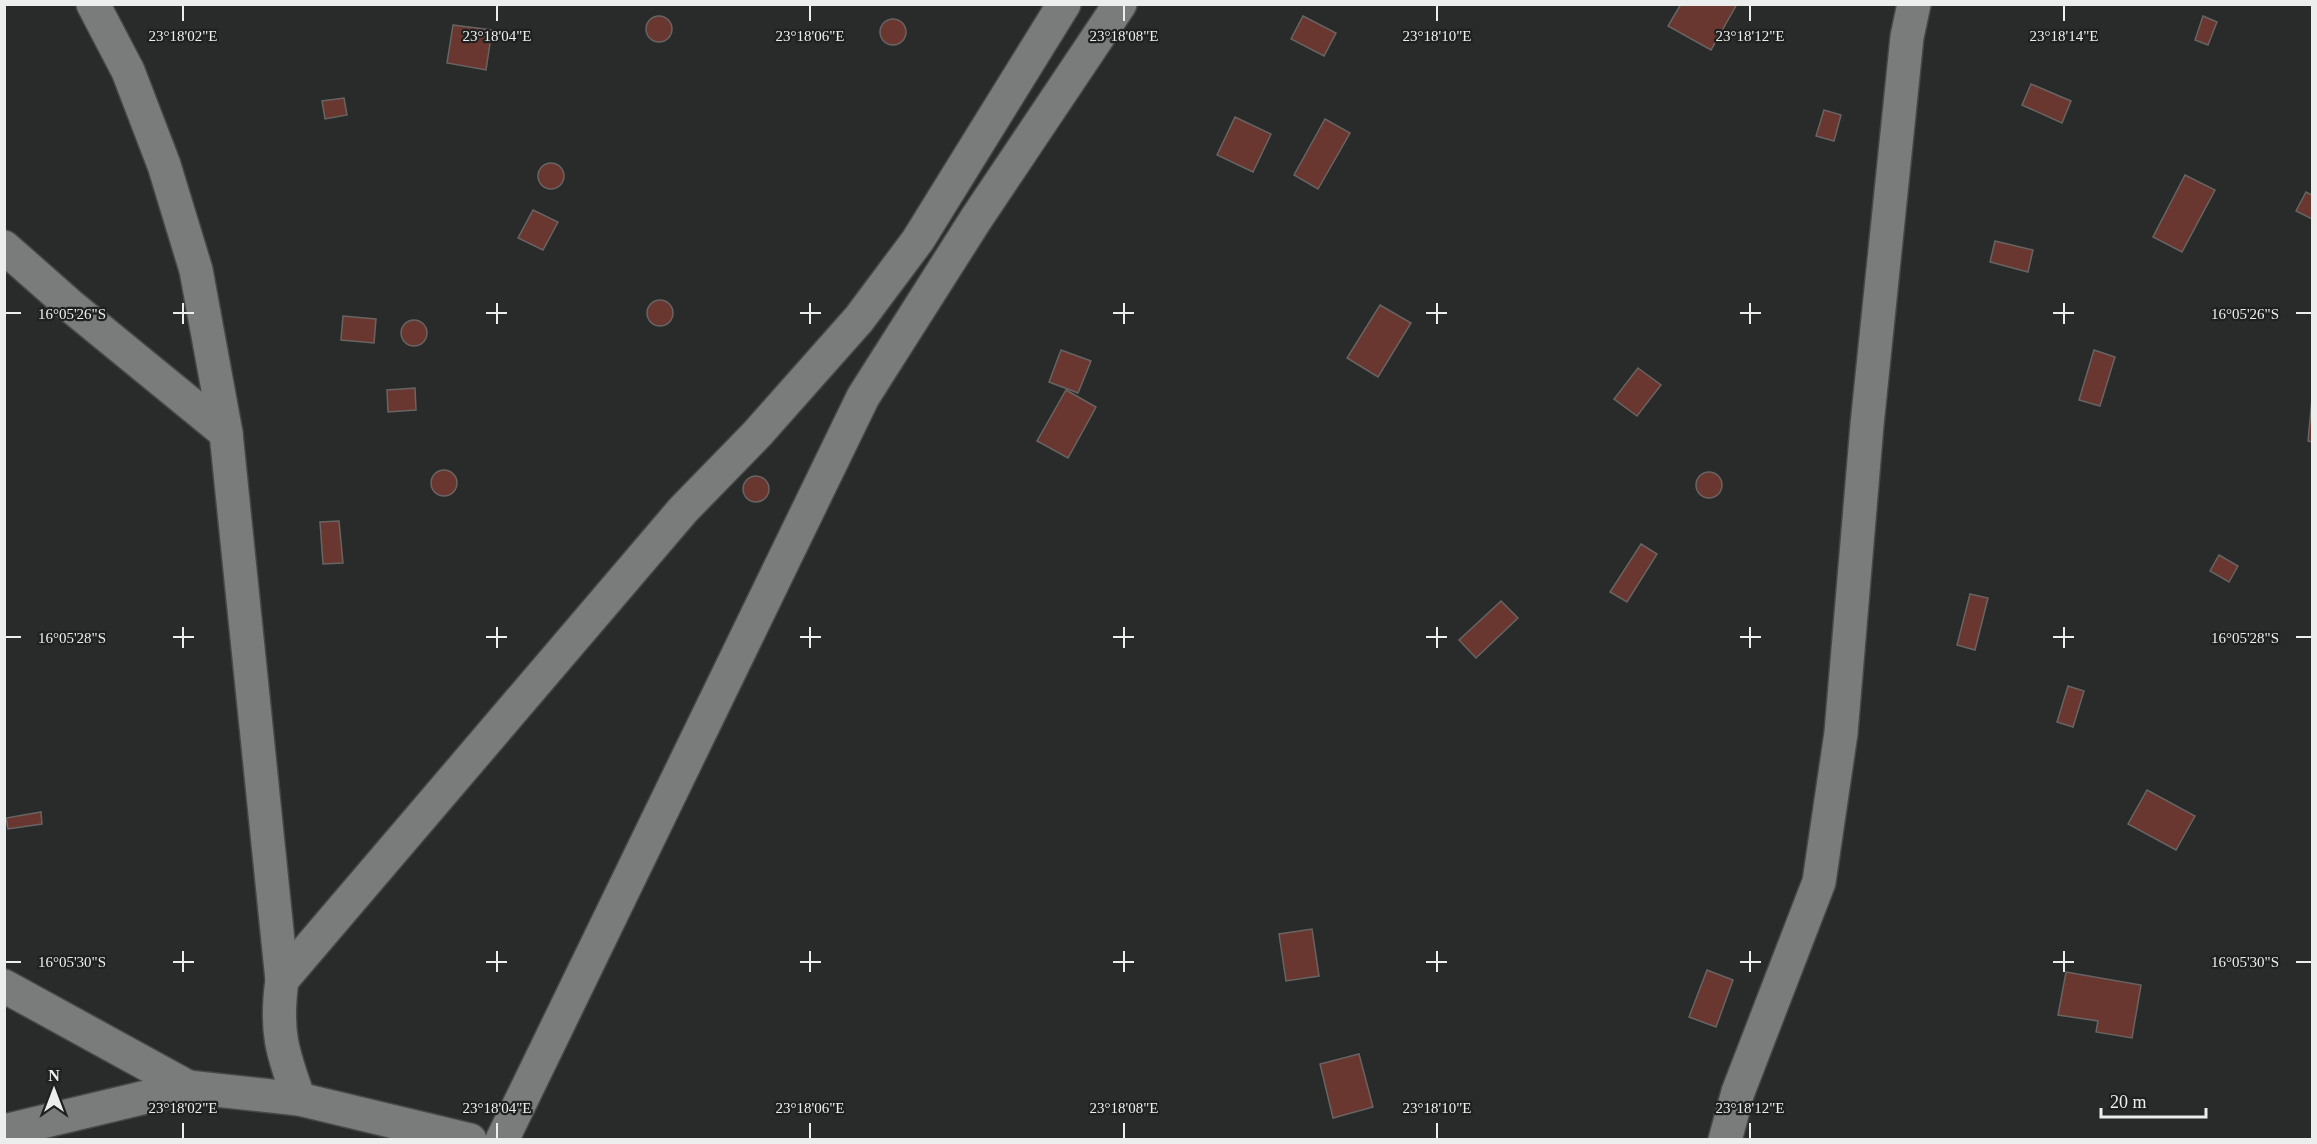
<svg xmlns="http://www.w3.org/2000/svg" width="2317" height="1144" font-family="'Times New Roman',serif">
<rect width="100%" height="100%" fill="#282b29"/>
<g fill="#69372f" stroke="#686463" stroke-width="1.5">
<path d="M1681,4h56l-26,46 -43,-24z"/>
<circle cx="659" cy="29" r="13"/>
<path d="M1303,16l33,17 -12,23 -33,-17z"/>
<path d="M2203,16l14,6 -9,23 -13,-5z"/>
<circle cx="893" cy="32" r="13"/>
<path d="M453,25l39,5 -6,40 -39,-7z"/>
<path d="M2031,84l40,17 -9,22 -40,-18z"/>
<path d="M344,98l3,17 -22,4 -3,-18z"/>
<path d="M1824,110l17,5 -7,26 -18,-5z"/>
<path d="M1235,117l36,17 -18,38 -36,-17z"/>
<path d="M1325,119l25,14 -32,56 -24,-14z"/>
<circle cx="551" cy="176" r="13"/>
<path d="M2185,175l30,15 -33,62 -29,-15z"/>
<path d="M2306,192l6,3v24l-16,-8z"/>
<path d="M533,210l25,12 -15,28 -25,-12z"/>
<path d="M1995,241l38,9 -5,22 -38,-10z"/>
<circle cx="660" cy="313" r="13"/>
<path d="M1380,305l31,18 -33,54 -31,-19z"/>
<path d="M343,316l33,3 -2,24 -33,-3z"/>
<circle cx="414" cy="333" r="13"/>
<path d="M1061,350l30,11 -13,32 -29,-11z"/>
<path d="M2094,350l21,7 -15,49 -21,-6z"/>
<path d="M1638,368l23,17 -24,31 -23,-17z"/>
<path d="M415,388l1,22 -28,2 -1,-22z"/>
<path d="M1066,390l30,17 -28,51 -31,-17z"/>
<path d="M2312,398v44l-4,-1z"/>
<circle cx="444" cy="483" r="13"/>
<circle cx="1709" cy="485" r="13"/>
<circle cx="756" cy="489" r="13"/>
<path d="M339,521l4,42 -20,1 -3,-42z"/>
<path d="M1641,544l16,10 -30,48 -17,-10z"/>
<path d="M2219,555l19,11 -9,16 -19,-11z"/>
<path d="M1970,594l18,4 -13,52 -18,-5z"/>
<path d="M1501,601l17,17 -42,40 -17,-18z"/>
<path d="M2068,686l16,5 -11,36 -16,-5z"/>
<path d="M2147,790l48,26 -19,34 -48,-26z"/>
<path d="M41,812l1,12 -34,5 -2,-11z"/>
<path d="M1312,929l7,47 -33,5 -7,-47z"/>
<path d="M1707,970l26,10 -17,47 -27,-10z"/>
<path d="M2066,972l75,13 -9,53 -36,-6 2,-11 -40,-6z"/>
<path d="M1359,1054l14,53 -40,11 -13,-54z"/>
</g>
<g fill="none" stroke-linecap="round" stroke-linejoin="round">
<defs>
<g id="minor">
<path d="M93,4l35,67 36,94 32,105 30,163 56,547c-7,51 0,72 17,119"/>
<path d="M4,247l68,60 154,126"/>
<path d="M282,980l401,-470 74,-76 102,-115 59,-79 146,-236"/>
<path d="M4,986l184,101"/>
<path d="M4,1131l184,-44 111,12 171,41"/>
<path d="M502,1140l361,-743 113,-178 144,-215"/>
<path d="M1725,1140l13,-48 81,-210 22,-149 26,-308 40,-388 7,-33"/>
</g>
</defs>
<use href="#minor" stroke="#464847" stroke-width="36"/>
<use href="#minor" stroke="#797c7a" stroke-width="33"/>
</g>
<path fill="none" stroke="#eceeed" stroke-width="2" d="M183,6v15M497,6v15M810,6v15M1124,6v15M1437,6v15M1750,6v15M2064,6v15M183,303v21M497,303v21M810,303v21M1124,303v21M1437,303v21M1750,303v21M2064,303v21M6,313h15M173,313h21M486,313h21M800,313h21M1113,313h21M1426,313h21M1740,313h21M2053,313h21M2296,313h15M183,627v21M497,627v21M810,627v21M1124,627v21M1437,627v21M1750,627v21M2064,627v21M6,637h15M173,637h21M486,637h21M800,637h21M1113,637h21M1426,637h21M1740,637h21M2053,637h21M2296,637h15M183,951v21M497,951v21M810,951v21M1124,951v21M1437,951v21M1750,951v21M2064,951v21M6,962h15M173,962h21M486,962h21M800,962h21M1113,962h21M1426,962h21M1740,962h21M2053,962h21M2296,962h15M183,1123v15M497,1123v15M810,1123v15M1124,1123v15M1437,1123v15M1750,1123v15"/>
<g font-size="15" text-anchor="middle" fill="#eceeed" stroke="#1e211f" stroke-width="4.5" stroke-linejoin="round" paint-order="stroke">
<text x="183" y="41">23°18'02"E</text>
<text x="497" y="41">23°18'04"E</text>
<text x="810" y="41">23°18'06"E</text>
<text x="1124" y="41">23°18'08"E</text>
<text x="1437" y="41">23°18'10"E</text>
<text x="1750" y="41">23°18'12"E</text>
<text x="2064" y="41">23°18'14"E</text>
<text x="72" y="319">16°05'26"S</text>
<text x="2245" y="319">16°05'26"S</text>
<text x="72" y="643">16°05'28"S</text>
<text x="2245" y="643">16°05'28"S</text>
<text x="72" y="967">16°05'30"S</text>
<text x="2245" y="967">16°05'30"S</text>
<text x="183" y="1113">23°18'02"E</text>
<text x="497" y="1113">23°18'04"E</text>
<text x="810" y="1113">23°18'06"E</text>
<text x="1124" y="1113">23°18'08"E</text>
<text x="1437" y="1113">23°18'10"E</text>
<text x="1750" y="1113">23°18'12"E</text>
</g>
<rect width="2317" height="1144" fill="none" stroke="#eceeed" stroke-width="12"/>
<g transform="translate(54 1090)" stroke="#1e211f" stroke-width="4.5" paint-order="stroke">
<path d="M0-4.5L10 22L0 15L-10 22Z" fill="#eceeed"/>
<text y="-9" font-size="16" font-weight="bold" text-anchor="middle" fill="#eceeed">N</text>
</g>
<path d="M2101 1108v9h105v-9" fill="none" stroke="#eceeed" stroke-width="3"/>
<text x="2110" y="1108" font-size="18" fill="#eceeed" stroke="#1e211f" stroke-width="4.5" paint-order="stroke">20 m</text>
</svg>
